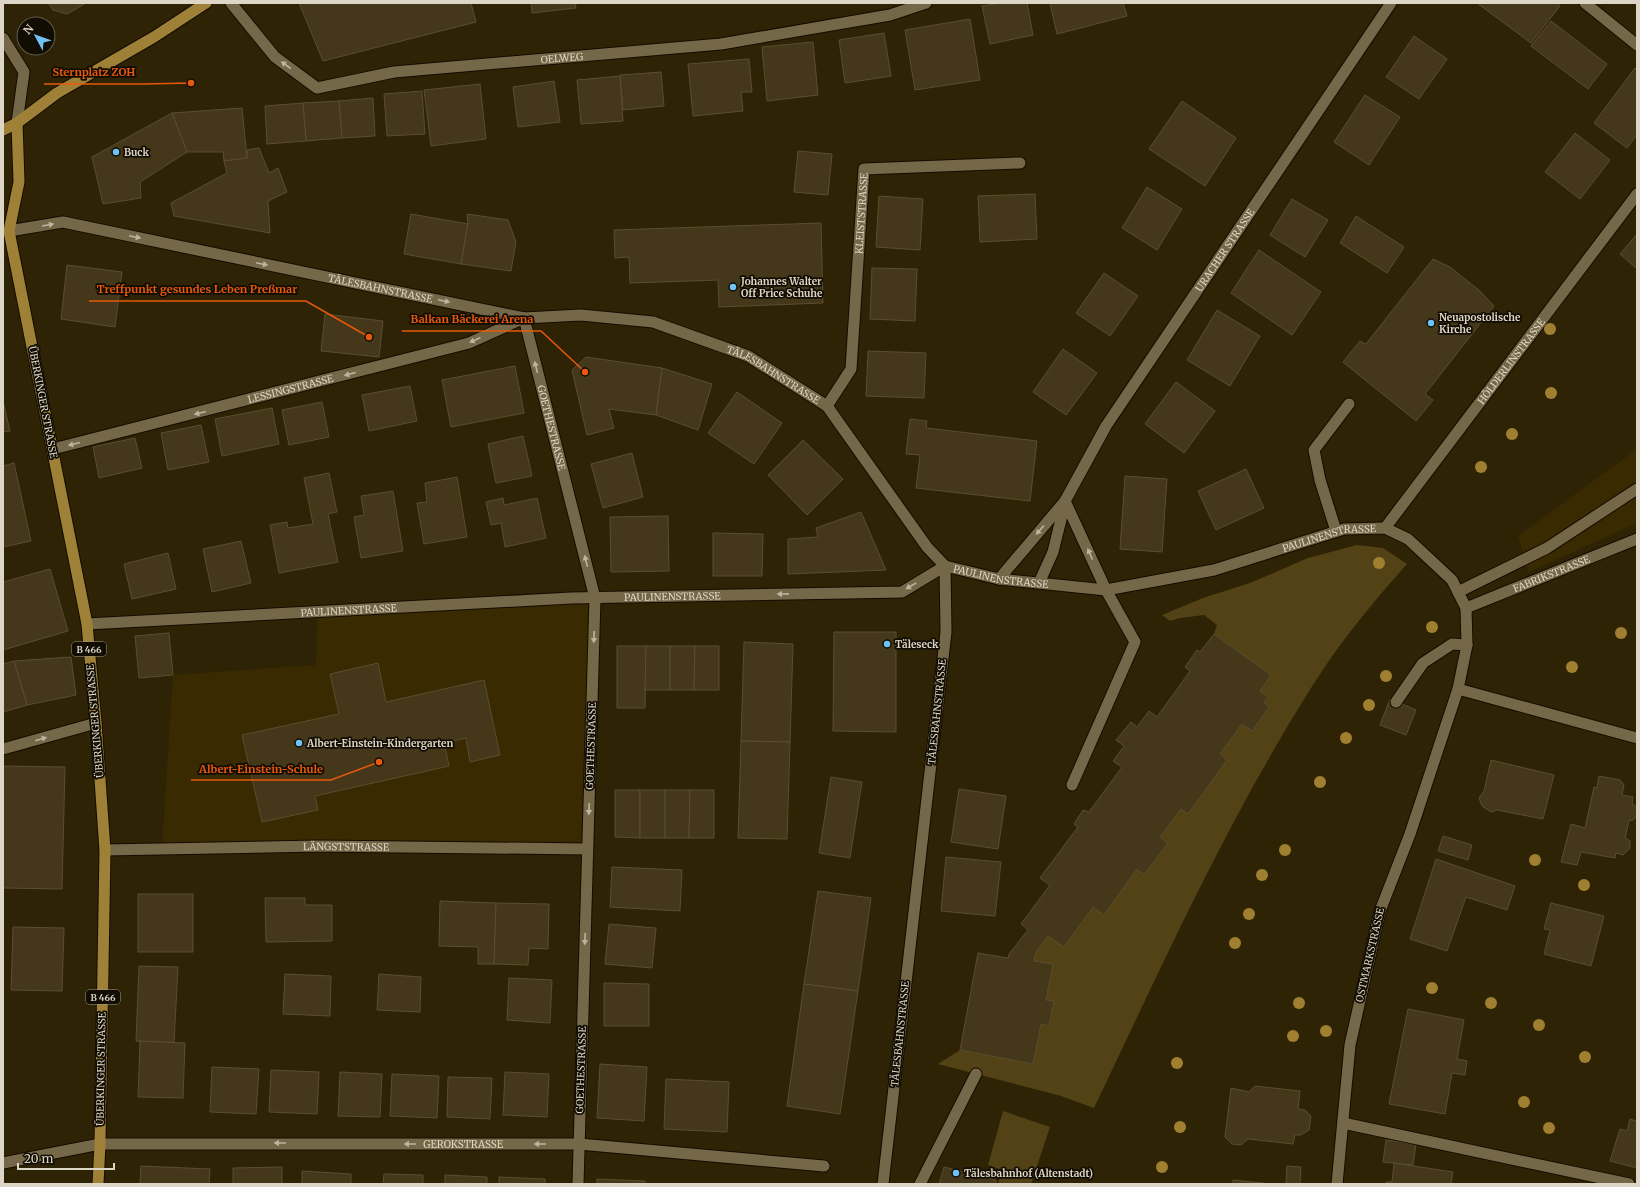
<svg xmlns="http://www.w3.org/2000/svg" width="1640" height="1187" font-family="Merriweather,serif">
<rect width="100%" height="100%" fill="#2f2305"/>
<g fill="#392a02">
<path d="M1637,449v74l-108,49 -11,-36z"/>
<path d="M595,598l-8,251h-425l11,-174 143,-10 2,-53z"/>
</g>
<g fill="#534215">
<path d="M1357,545l26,3 24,16c-26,29 -51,59 -74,91 -30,43 -56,89 -82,135 -57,104 -106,211 -157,318l-33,-12 -123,-32 22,-14 73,14 8,-40 8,2 5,-25 -8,-1 7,-35 -19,-4 2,-9 12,-16 16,11 29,-40 11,8 33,-46 7,5 24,-31 -8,-6 21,-28 7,4 39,-53 -7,-6 22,-30 10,7 17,-24 -5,-5 4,-5 -8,-6 11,-16 -57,-41 3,-9 -13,-10 -24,3 -10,3 -8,-6 41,-17 47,-15 58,-25z"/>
<path d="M1003,1111l47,16 -19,57h-33l4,-14 -14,-5z"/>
</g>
<g fill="#44371a" stroke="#5b4e30">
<path d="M48,3h38l-19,11 -14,-4z"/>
<path d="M299,3h172l5,19 -153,39z"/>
<path d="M531,3h44l1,5 -44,5z"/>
<path d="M1001,3h26l6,32 -43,9 -8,-38z"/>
<path d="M1050,3h73l4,13 -70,18z"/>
<path d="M1477,3h79l4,3 -29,37z"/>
<path d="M970,19l10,61 -65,10 -10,-60z"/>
<path d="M1551,21l56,43 -19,25 -57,-43z"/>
<path d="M884,33l7,43 -46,7 -6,-43z"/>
<path d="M1414,36l33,23 -28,40 -33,-22z"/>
<path d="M813,42l5,53 -51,6 -5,-54z"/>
<path d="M749,59l3,33h-11l2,19 -50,5 -5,-52z"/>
<path d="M1635,68l2,2v65l-10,13 -33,-25z"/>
<path d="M661,72l3,34 -41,4 -3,-35z"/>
<path d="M620,76l3,45 -42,3 -4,-44z"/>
<path d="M554,81l6,41 -42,5 -5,-40z"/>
<path d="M480,84l6,55 -55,7 -7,-56z"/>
<path d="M422,91l3,43 -38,2 -3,-42z"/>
<path d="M1365,95l35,22 -31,48 -35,-23z"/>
<path d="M373,98l2,38 -33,2 -3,-37z"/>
<path d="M339,101l3,37 -36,3 -3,-38z"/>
<path d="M1182,101l54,37 -31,48 -56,-37z"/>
<path d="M303,103l3,38 -39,3 -2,-38z"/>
<path d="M242,108l5,50 -23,3 -1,-9h-36l-15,-39z"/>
<path d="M172,113l15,39 -47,30 1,16 -38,6 -11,-47z"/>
<path d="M1575,133l35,27 -30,39 -35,-27z"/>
<path d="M259,148l10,25 9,-5 9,24 -19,9 2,32 -96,-17 -3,-13 56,-30 -3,-12 23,-3v-8z"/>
<path d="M798,151l34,3 -4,41 -34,-3z"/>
<path d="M1147,187l35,22 -25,41 -35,-22z"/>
<path d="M1035,194l2,45 -57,3 -2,-46z"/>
<path d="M879,196l44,3 -3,51 -44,-3z"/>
<path d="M1292,199l36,21 -23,37 -35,-22z"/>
<path d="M411,214l57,10 -7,40 -57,-10z"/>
<path d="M467,214l41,6 8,22 -5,29 -50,-7 7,-40z"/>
<path d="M1356,216l48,31 -17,26 -47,-30z"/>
<path d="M821,223l2,80 -104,4 -1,-27 -88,3 -1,-26 -14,1 -1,-28z"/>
<path d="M1637,234v35l-17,-15z"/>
<path d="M1259,250l62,42 -29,43 -61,-42z"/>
<path d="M1433,259l17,8 30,24 14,15 -69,88 8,6 -17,21 -73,-59 17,-21 6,3z"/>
<path d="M67,265l55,7 -7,55 -54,-8z"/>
<path d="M872,268l45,1 -2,52 -45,-2z"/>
<path d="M1104,273l34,23 -28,40 -34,-23z"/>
<path d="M1217,310l43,26 -30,50 -43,-26z"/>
<path d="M325,314l58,7 -4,36 -58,-6z"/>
<path d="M1063,349l34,24 -31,42 -33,-23z"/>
<path d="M868,351l58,2 -2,45 -58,-2z"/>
<path d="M586,357l76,11 -6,47 -47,-6 5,19 -27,7 -15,-65z"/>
<path d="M515,366l9,47 -73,14 -9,-47z"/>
<path d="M662,368l50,16 -14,46 -42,-15z"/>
<path d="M1176,382l39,29 -31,42 -39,-29z"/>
<path d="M410,386l7,35 -48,10 -7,-36z"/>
<path d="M737,392l45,31 -28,41 -46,-31z"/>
<path d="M3,401l7,30 -7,1z"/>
<path d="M322,402l7,35 -40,8 -7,-35z"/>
<path d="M272,408l7,36 -57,12 -7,-37z"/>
<path d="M910,419l17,2 -1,7 111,13 -7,60 -114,-13 4,-33 -14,-1z"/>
<path d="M201,425l8,37 -41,8 -7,-37z"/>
<path d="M523,436l9,40 -36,7 -8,-39z"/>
<path d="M135,438l7,30 -43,10 -6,-31z"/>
<path d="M803,440l40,39 -36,36 -39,-40z"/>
<path d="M632,453l11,44 -40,11 -12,-44z"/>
<path d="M14,463l17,78 -28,6v-81z"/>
<path d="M1246,469l18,39 -48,22 -18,-39z"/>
<path d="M329,473l8,39 -9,2 10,48 -59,11 -9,-48 17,-3 1,6 25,-4 -9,-46z"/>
<path d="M1125,476l42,3 -5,73 -42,-3z"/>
<path d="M457,477l10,60 -43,7 -7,-41 10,-1 -2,-19z"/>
<path d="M393,491l10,60 -42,7 -7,-41 10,-2 -3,-19z"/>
<path d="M503,498l1,7 33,-7 9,40 -41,9 -4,-24 -10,2 -5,-23z"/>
<path d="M861,512l25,58 -98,4v-35l30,-2 -2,-9z"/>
<path d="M668,516l1,55 -58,1 -1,-55z"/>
<path d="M713,533l50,1 -1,42h-49z"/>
<path d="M241,541l10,42 -39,9 -9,-43z"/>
<path d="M168,553l8,36 -44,10 -8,-35z"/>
<path d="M50,569l18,62 -65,19v-68z"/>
<path d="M834,632h62v100l-63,-1z"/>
<path d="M169,633l4,42 -34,3 -4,-42z"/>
<path d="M1214,634l57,41 -11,16 8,6 -4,5 5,5 -17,24 -10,-7 -22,30 7,6 -39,54 -7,-5 -21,28 8,6 -24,32 -7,-6 -33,46 -11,-8 -29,40 -16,-11 -12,16 -2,9 19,3 -7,36 8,1 -5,25 -8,-2 -8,40 -73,-14 18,-97 30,5 1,-4 19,-24 -7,-6 29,-39 -10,-7 38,-51 -4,-3 9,-14 6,2 33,-45 -9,-6 11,-15 -8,-6 15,-18 6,5 12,-16 8,6 33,-46 -5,-4 12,-17 3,2z"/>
<path d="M744,642l49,2 -3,98 -49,-1z"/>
<path d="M617,646h29l-1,62h-28z"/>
<path d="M646,646h24v44h-25z"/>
<path d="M670,646h25l-1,44h-24z"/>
<path d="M695,646h24v44h-25z"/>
<path d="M71,657l5,38 -49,10 -13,-44z"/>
<path d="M14,661l13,44 -24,7v-48z"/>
<path d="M378,663l8,39 98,-22 16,75 -30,7 -4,-24 -22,5 5,23 -134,30 3,14 -56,12 -20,-87 97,-21 -9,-40z"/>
<path d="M1390,699l26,11 -10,25 -26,-10z"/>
<path d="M741,741l49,1 -3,97 -49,-1z"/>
<path d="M1491,760l63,15 -11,44 -46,-9 -6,2 -9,-6 -3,-8 5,-7z"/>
<path d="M3,766l62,1 -3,122 -59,-1z"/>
<path d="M1599,776l21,4 4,5 -2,10 11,2 -1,7 5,3v9l-4,4 -4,1 -4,17 5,3v7l-7,7 -7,-2 -1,5 -34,-6 -4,13 -16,-3 10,-38 14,4 9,-41 3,1z"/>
<path d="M831,777l31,5 -12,76 -31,-5z"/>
<path d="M959,789l47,7 -8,53 -47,-7z"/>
<path d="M615,790h25v48l-25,-1z"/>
<rect x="640" y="790" width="25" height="48"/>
<path d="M665,790h25l-1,48h-24z"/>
<path d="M690,790h24v48h-25z"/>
<path d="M1443,836l29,9 -4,15 -30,-9z"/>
<path d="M946,857l55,5 -6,54 -54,-5z"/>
<path d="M1436,859l79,27 -8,24 -41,-13 -19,54 -37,-12z"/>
<path d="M612,867l70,3 -2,41 -70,-4z"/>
<path d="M818,891l53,7 -13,93 -54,-7z"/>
<rect x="138" y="894" width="55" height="58"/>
<path d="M265,898h40v7h27v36l-66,1z"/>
<path d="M440,901l56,2 -2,61h-16v-17l-39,-1z"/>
<path d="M496,903l53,1 -1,45 -19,-1 -1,17 -34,-1z"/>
<path d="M1551,903l53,13 -13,50 -47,-12 6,-24 -6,-1z"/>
<path d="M609,924l47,4 -4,40 -47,-4z"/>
<path d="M13,927l51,1 -2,63 -51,-1z"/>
<path d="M139,966l39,1 -4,76 -38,-2z"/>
<path d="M285,974l46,2 -1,40 -47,-2z"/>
<path d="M379,974l42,3 -1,35 -43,-2z"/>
<path d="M509,978l43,2 -2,43 -43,-3z"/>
<path d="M604,983l45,1v42h-45z"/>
<path d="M804,984l54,7 -18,123 -53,-8z"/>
<path d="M1408,1009l56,11 -7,39 10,2 -2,14 -13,-2 -7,41 -56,-10z"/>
<path d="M140,1041l45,2 -2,55 -45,-1z"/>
<path d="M600,1064l47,3 -3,54 -47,-3z"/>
<path d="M212,1067l47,2 -3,45 -46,-2z"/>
<path d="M271,1070l48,2 -2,42 -48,-2z"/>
<path d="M340,1072l42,2 -2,43 -42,-1z"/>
<path d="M505,1072l44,2 -2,43 -44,-2z"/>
<path d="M392,1074l47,2 -2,42 -47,-2z"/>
<path d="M448,1077l44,1 -2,41 -43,-2z"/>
<path d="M666,1079l63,3 -2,50 -63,-3z"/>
<path d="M1255,1086l45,5 -2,18 7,1 6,6 -2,14 -8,5h-6l-2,9 -45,-5 -7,6 -9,-1 -7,-7 6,-49 18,4z"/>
<path d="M1637,1118v50l-27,-7 10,-32 7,2 3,-12 6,2z"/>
<path d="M1386,1140l30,4 -3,21 -30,-3z"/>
<path d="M1394,1163l59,9 -2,12h-65v-2h6z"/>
<path d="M141,1166l69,3 -1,15h-69z"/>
<path d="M1287,1166l14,1 -1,17h-14z"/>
<path d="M282,1167v17h-49v-16z"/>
<path d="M944,1167l52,13 -1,4h-56z"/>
<path d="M302,1171l49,3v10h-49z"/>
<path d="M384,1174l39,1v9h-40z"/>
<path d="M445,1175l42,2v7h-42z"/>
<path d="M499,1177l46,2v5h-46z"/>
<path d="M597,1179l48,2v3h-48z"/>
<path d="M1233,1180l39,4h-39z"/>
</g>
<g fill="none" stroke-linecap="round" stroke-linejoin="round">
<defs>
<g id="service">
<path d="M1585,3l52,42"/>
<path id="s1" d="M827,406l24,-37 13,-200 156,-6"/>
<path d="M1336,531l-16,-51 -6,-30 35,-46"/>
<path d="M1458,592l89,-44 90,-59"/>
<path d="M1396,702l27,-39 29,-19 15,1"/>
<path d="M1072,785l63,-143 -29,-52"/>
<path d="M1343,1123l286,61"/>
</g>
<g id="minor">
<path id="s2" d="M231,3l44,54 42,31 77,-16 327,-28 169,-29 36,-12"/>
<path id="s3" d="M9,231l54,-9 461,96 57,-3 72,7 95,34 79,50 100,141 18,19 1,66 -63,552"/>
<path id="s4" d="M524,318l71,280 -17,586"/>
<path id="s5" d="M53,449l416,-106 55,-25"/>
<path d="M1065,501l41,89"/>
<path id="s6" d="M1385,528l252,-334"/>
<path id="s7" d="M999,579l66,-78 41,-75 285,-423"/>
<path d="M1039,583l14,-31 12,-49"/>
<path id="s8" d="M1466,608l171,-69"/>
<path id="s9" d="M87,624l484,-26 331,-6 43,-26 54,13 107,11 108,-20 130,-41 41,-1 23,11 44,41 14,28 1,37 -9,44 -48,145 -30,77 -30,134 -13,139"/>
<path d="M1458,689l179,49"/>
<path d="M3,749l93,-26"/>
<path id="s10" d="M105,850l213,-4 269,3"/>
<path id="s11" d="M3,1163l97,-19h479l245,22"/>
<path d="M920,1184l56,-110"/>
</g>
<path id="tertiary" d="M3,38l21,34 -7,51"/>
<g id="primary">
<path d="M17,123l2,59 -10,49 78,393 9,99 9,127 -5,294 -2,40"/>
<path d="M3,130l14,-7 40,-30 97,-56 52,-34"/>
</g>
</defs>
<use href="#service" stroke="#150c00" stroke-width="13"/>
<use href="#minor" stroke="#150c00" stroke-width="13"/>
<use href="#tertiary" stroke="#150c00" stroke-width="13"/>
<use href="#primary" stroke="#150c00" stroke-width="13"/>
<use href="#service" stroke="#756849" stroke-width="11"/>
<use href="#minor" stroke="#756849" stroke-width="11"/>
<use href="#tertiary" stroke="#756849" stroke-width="11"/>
<use href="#primary" stroke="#9e8136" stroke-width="11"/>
</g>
<g fill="#a08030">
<circle cx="1550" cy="329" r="6"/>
<circle cx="1551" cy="393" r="6"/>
<circle cx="1512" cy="434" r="6"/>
<circle cx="1481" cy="467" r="6"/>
<circle cx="1379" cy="563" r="6"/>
<circle cx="1432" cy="627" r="6"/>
<circle cx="1621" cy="633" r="6"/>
<circle cx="1572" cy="667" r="6"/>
<circle cx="1386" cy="676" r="6"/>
<circle cx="1369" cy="705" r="6"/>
<circle cx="1346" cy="738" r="6"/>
<circle cx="1320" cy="782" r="6"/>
<circle cx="1285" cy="850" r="6"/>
<circle cx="1535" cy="860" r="6"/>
<circle cx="1262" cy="875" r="6"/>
<circle cx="1584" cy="885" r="6"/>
<circle cx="1249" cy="914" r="6"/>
<circle cx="1235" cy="943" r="6"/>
<circle cx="1432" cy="988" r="6"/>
<circle cx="1299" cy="1003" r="6"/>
<circle cx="1491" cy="1003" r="6"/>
<circle cx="1539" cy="1025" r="6"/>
<circle cx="1326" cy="1031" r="6"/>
<circle cx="1293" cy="1036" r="6"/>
<circle cx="1585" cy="1057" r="6"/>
<circle cx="1177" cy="1063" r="6"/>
<circle cx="1524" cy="1102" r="6"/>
<circle cx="1180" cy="1127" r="6"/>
<circle cx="1549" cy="1128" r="6"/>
<circle cx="1162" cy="1167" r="6"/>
</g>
<defs><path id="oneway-solid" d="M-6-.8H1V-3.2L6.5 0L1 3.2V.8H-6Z"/></defs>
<g fill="#beb4a0">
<use href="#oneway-solid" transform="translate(286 65) rotate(-144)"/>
<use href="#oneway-solid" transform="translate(48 225) rotate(-10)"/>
<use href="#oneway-solid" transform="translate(135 237) rotate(12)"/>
<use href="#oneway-solid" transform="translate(262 264) rotate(12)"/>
<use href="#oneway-solid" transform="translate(444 301) rotate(12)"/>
<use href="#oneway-solid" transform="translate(475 340) rotate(155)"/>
<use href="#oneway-solid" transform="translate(536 367) rotate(-104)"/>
<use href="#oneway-solid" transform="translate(350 374) rotate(165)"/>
<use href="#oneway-solid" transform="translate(200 413) rotate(166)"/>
<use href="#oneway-solid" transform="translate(74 444) rotate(166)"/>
<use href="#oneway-solid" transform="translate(1040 530) rotate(130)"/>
<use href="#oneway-solid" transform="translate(1090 554) rotate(-114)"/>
<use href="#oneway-solid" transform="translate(586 561) rotate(-104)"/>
<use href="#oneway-solid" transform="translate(911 586) rotate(149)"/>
<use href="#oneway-solid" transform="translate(783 594) rotate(179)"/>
<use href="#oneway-solid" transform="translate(594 637) rotate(92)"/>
<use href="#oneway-solid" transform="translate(41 739) rotate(-16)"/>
<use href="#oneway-solid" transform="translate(589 809) rotate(92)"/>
<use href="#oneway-solid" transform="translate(585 939) rotate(92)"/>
<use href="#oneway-solid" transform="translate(280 1143) rotate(180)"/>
<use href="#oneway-solid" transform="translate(410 1144) rotate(-180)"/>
<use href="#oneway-solid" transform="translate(540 1144) rotate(-180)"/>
</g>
<g fill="#6fc2f4" stroke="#120d03" stroke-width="1.5">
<circle cx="116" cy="152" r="4"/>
<circle cx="733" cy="287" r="4"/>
<circle cx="1431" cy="323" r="4"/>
<circle cx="887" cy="644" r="4"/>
<circle cx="299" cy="743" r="4"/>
<circle cx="956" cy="1173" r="4"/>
</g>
<g text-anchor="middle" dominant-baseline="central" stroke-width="3.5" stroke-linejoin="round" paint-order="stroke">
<g fill="#120d03" stroke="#a0998b" stroke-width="1">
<rect x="72" y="642" width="34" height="14" rx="3"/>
<rect x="86" y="990" width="34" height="14" rx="3"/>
</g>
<g font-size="9" font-weight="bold" fill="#ddd5c5">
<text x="89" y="649">B 466</text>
<text x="103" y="997">B 466</text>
</g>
<g font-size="10" fill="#ddd5c5" stroke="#120d03">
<text stroke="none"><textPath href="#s2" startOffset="369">OELWEG</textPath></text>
<text stroke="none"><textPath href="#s1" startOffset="200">KLEISTSTRASSE</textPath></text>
<text stroke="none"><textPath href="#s7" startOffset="400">URACHER STRASSE</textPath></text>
<text stroke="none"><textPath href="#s3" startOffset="379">TÄLESBAHNSTRASSE</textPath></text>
<text stroke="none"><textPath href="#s6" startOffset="209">HÖLDERLINSTRASSE</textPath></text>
<text stroke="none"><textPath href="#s3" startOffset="787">TÄLESBAHNSTRASSE</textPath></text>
<text stroke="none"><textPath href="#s5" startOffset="245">LESSINGSTRASSE</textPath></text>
<text transform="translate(43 402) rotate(79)">ÜBERKINGER STRASSE</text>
<text stroke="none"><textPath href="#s4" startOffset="113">GOETHESTRASSE</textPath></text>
<text stroke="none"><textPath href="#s9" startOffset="1259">PAULINENSTRASSE</textPath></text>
<text stroke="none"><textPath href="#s8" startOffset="92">FABRIKSTRASSE</textPath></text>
<text stroke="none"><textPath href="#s9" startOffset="923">PAULINENSTRASSE</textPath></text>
<text stroke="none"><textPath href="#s9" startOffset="586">PAULINENSTRASSE</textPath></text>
<text stroke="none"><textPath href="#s9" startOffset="262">PAULINENSTRASSE</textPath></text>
<text transform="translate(937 712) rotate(-84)">TÄLESBAHNSTRASSE</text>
<text transform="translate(95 721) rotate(-95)">ÜBERKINGER STRASSE</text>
<text transform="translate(591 746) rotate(-88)">GOETHESTRASSE</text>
<text stroke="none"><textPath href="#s10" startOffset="241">LÄNGSTSTRASSE</textPath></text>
<text transform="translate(1370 955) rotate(-77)">OSTMARKSTRASSE</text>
<text transform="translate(900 1034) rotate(-84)">TÄLESBAHNSTRASSE</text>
<text transform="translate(101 1069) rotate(-89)">ÜBERKINGER STRASSE</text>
<text transform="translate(581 1070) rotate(-88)">GOETHESTRASSE</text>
<text stroke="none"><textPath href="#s11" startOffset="462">GEROKSTRASSE</textPath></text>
</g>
<g font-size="10" font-weight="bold" fill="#ddd5c5" stroke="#120d03" text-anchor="start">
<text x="124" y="152">Buck</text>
<text x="741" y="281">Johannes Walter<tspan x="741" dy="12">Off Price Schuhe</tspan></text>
<text x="1439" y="317">Neuapostolische<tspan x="1439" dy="12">Kirche</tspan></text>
<text x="895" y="644">Täleseck</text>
<text x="307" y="743">Albert-Einstein-Kindergarten</text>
<text x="964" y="1173">Tälesbahnhof (Altenstadt)</text>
</g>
</g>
<path fill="none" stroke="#e8590c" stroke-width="1.5" d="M191 83L143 84H44M369 337L306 301H89M585 372L541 331H402M379 762L331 780H191"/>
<g fill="#e8590c" stroke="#120d03" stroke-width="1.5">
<circle cx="191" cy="83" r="4"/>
<circle cx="369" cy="337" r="4"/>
<circle cx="585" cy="372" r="4"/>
<circle cx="379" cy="762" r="4"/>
</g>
<g font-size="11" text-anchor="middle" font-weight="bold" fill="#e8590c" stroke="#120d03" stroke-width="3.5" stroke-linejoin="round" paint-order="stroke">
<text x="94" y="76">Sternplatz ZOH</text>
<text x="197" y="293">Treffpunkt gesundes Leben Preßmar</text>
<text x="472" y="323">Balkan Bäckerei Arena</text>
<text x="261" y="773">Albert-Einstein-Schule</text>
</g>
<rect width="1640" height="1187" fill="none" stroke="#ddd5c5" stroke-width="8"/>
<g transform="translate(36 36) rotate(311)"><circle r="19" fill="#120d03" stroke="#635d51"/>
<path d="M0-3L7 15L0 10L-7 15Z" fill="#6fc2f4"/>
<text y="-6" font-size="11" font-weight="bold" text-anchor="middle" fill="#ddd5c5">N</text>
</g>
<path d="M18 1163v6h96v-6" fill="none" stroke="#ddd5c5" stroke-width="2"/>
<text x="24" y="1163" font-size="12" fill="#ddd5c5" stroke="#120d03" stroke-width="3" paint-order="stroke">20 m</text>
</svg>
